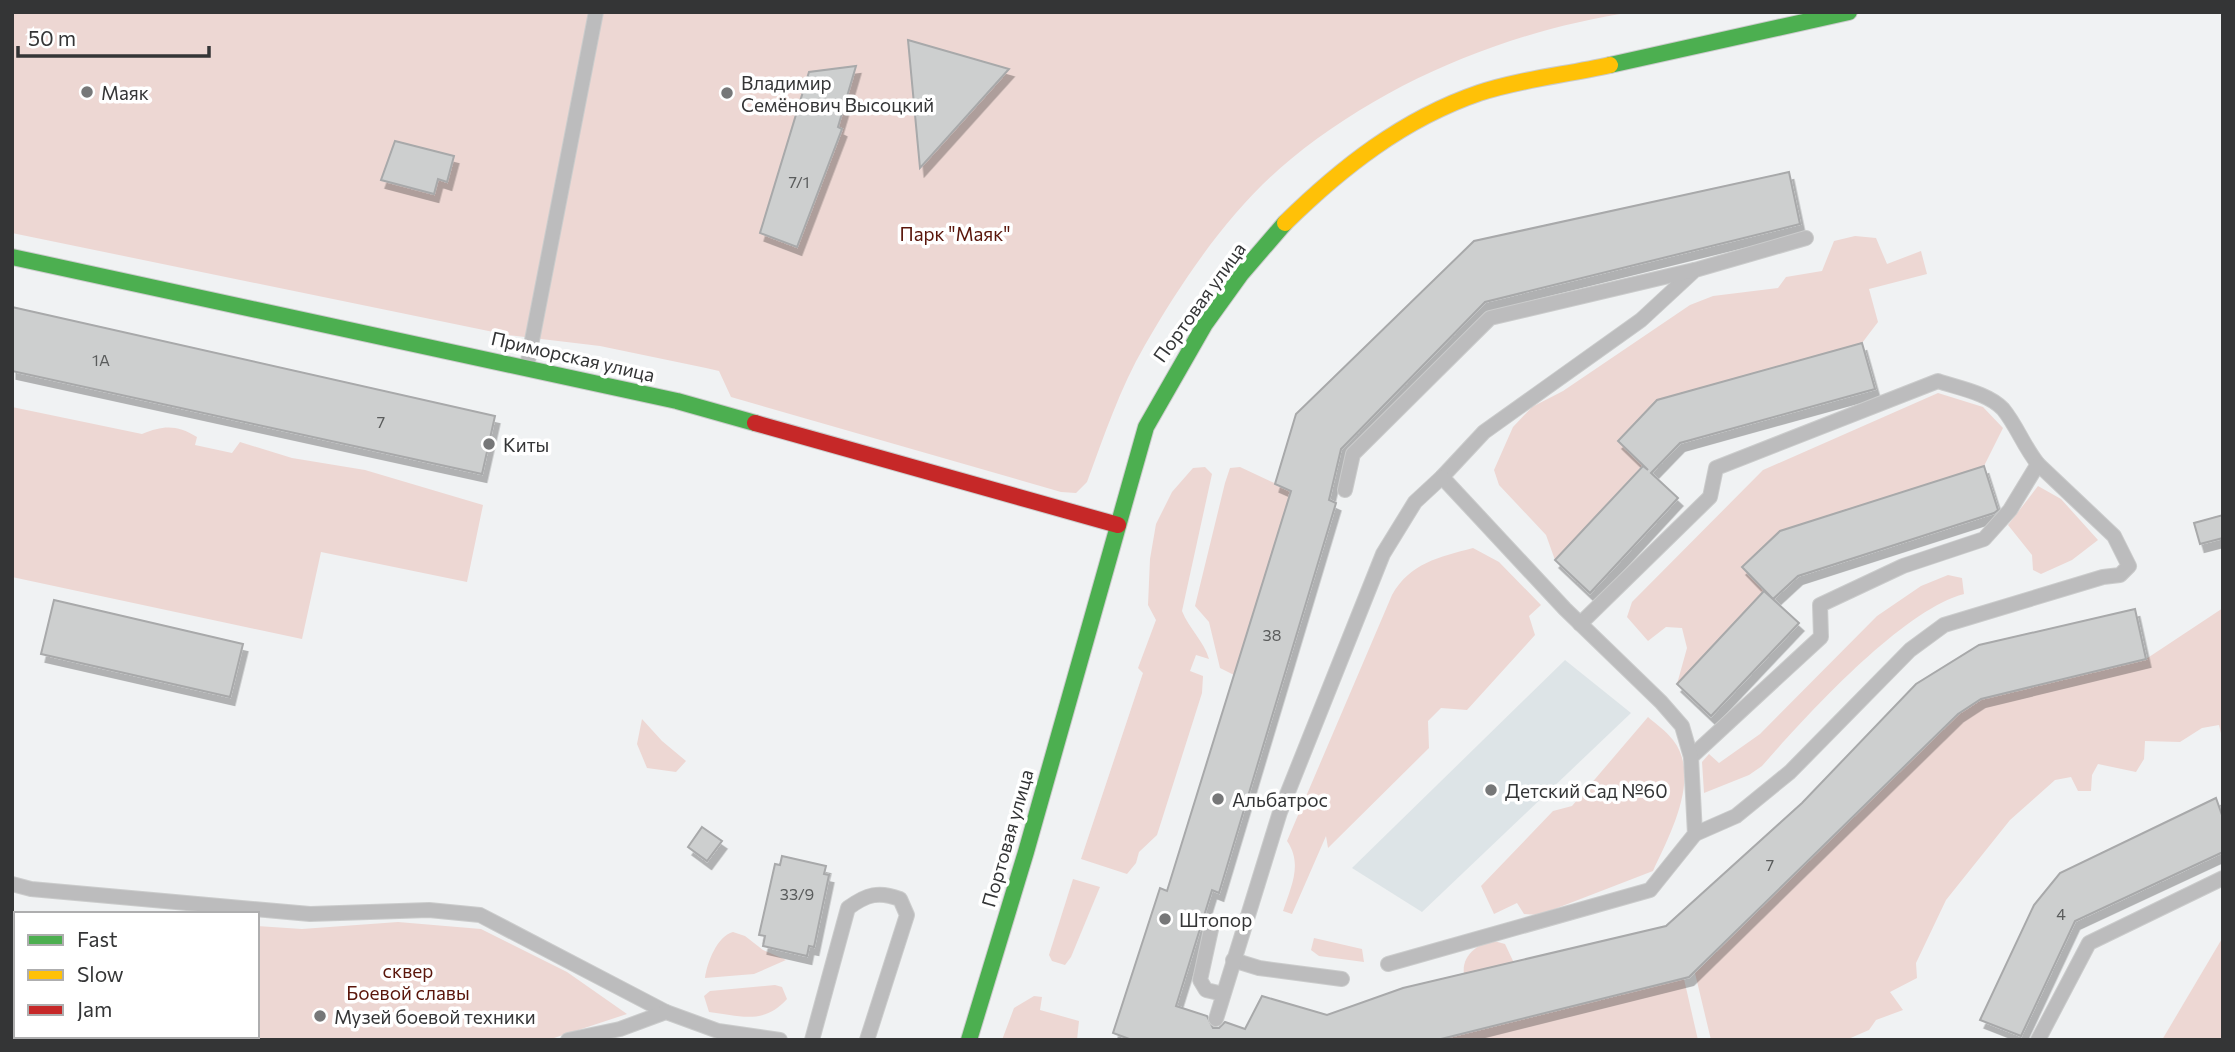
<svg xmlns="http://www.w3.org/2000/svg" width="2235" height="1052" font-family="Commissioner,sans-serif">
<defs>
<filter id="shadow"><feDropShadow dx="4.5" dy="8" stdDeviation="0" flood-color="#0004"/></filter>
</defs>
<rect width="100%" height="100%" fill="#f0f2f3"/>
<g fill="#dde4e7">
<path d="M1565,660l66,53 -209,199 -70,-44z"/>
<path d="M12,933l4,1v102h104l-1,4h-107z"/>
</g>
<g fill="#edd7d3">
<path d="M12,12h1620c-123,19 -244,68 -341,147 -60,49 -108,120 -146,186 -25,43 -41,91 -58,137l-11,11 -15,-1 -330,-95 -12,-26 -13,-3 -106,-22 -92,-11 -496,-102z"/>
<path d="M1855,236l21,2 11,26 34,-13 6,23 -58,15 9,33 -16,21 -205,57 -39,40 25,25 -88,95 -9,-25 -47,-50 -5,-15 19,-43 19,-20 31,-16 127,-86 23,-9 65,-8 8,-11 36,-6 12,-30z"/>
<path d="M1938,393l45,14 20,21 -19,38 -204,65 -37,36 22,24 -88,93 10,-36 -5,-20 -16,-1 -18,14 -21,-24 5,-15 131,-132z"/>
<path d="M12,407l130,27c22,-9 35,-9 55,3l-2,8 37,8 8,-11 52,16 73,12 118,35 -16,77 -146,-30 -19,87 -290,-62z"/>
<path d="M1205,467l7,7 -30,137c7,18 22,30 27,48l-13,-4 -6,16 13,5 -1,17 -45,142 -18,17 -3,11 -9,11 -46,-15 62,-186 -5,-5 18,-48 -8,-15 2,-46 6,-35 16,-32 21,-24z"/>
<path d="M1240,467l51,24 -57,184 -14,-7 -11,-46 -14,-16 30,-123 5,-15z"/>
<path d="M2038,486l23,13 37,41 -26,20 -31,14 -8,-4 -1,-15 -24,-30z"/>
<path d="M1473,548l26,14 42,43 -12,11 6,19 -68,75 -26,-2 -13,13 1,27 -101,100 -2,-12 -34,78 -9,-3c8,-24 20,-47 4,-70l105,-246c18,-32 47,-38 81,-47z"/>
<path d="M1948,575l14,3 2,16c-62,16 -158,122 -202,172l-13,9 -45,18 -2,-31 7,-8 10,9 41,-29 117,-118 44,-30z"/>
<path d="M2223,608v134l-4,-17 -17,3 -22,14 -35,-1 -1,18 -8,13 -38,-8 -6,11 -1,16h-13l-7,-14 -16,3 -45,40 -64,80 -30,63 1,15 -27,14 13,18 -27,10 -7,10 -23,10h-135l-16,-67 263,-259 23,-15 165,-40z"/>
<path d="M1648,717c8,7 18,14 25,23 29,37 -4,96 -20,131l-114,44 -15,-1 -7,-11 -23,11 -13,-28 72,-75 19,-5z"/>
<path d="M642,719l20,22 24,20 -10,11 -29,-4 -10,-24z"/>
<path d="M1073,879l27,8 -29,70 -6,8 -13,-4 -3,-6z"/>
<path d="M398,922l83,7 86,43 60,42 -79,26h-359l-1,-4h69v-110l45,3z"/>
<path d="M733,932l12,4 18,14 23,10 -32,14 -49,4c2,-15 12,-42 28,-46z"/>
<path d="M2223,937v103h-61z"/>
<path d="M1314,938l48,11 2,13 -45,-6 -8,-6z"/>
<path d="M1494,941l11,3 9,19 -50,11c-3,-18 14,-31 30,-33z"/>
<path d="M1684,979l14,61h-261z"/>
<path d="M775,985l7,2 5,12c-23,26 -47,17 -78,13l-5,-16 6,-5z"/>
<path d="M1034,996l8,1 -2,13 39,11 -2,19h-75l12,-32z"/>
</g>
<g fill="#cdcfcf" stroke="#a8a9aa" stroke-width="2" filter="url(#shadow)">
<path d="M908,40l101,29 -89,99z"/>
<path d="M856,66l-18,61 4,2 -45,118 -37,-14 49,-161z"/>
<path d="M395,141l59,15 -7,26 -9,-3 -4,15 -53,-14z"/>
<path d="M1789,172l11,52 -315,78 -144,147 -12,51 7,3 -117,390 -7,-3 -36,116 31,10 6,12h6l6,-6 20,7 17,-33 65,19 76,-27 263,-62 136,-123 114,-119 63,-39 156,-36 11,50 -165,40 -23,15 -269,263 -252,63h-305l-19,-7 47,-145 7,3 124,-400 -16,-7 21,-70 178,-173z"/>
<path d="M12,307l483,109 -13,58 -470,-103z"/>
<path d="M1862,343l13,46 -195,54 -29,30 27,25 -88,95 -35,-33 88,-94 5,4 -30,-29 39,-41z"/>
<path d="M1984,466l14,44 -4,3 -196,63 -25,23 -31,-32 38,-36z"/>
<path d="M2223,515v23l-23,6 -6,-21z"/>
<path d="M1764,591l35,32 -88,93 -34,-32z"/>
<path d="M54,600l189,44 -13,53 -189,-43z"/>
<path d="M2216,798l7,20v34l-148,69 -54,115 -41,-16 54,-115 26,-32z"/>
<path d="M702,827l20,14 -15,20 -19,-14z"/>
<path d="M782,856l44,10 -2,8 5,1 -15,72 -5,-1 -2,10 -44,-10 2,-10 -6,-1 16,-71 5,1z"/>
</g>
<g fill="none" stroke-linecap="round" stroke-linejoin="round">
<defs>
<g id="lane">
<path d="M527,366l69,-354"/>
<path d="M1442,477l42,-45 157,-112 54,-50 111,-32"/>
<path d="M1345,490l8,-36 137,-136 204,-48"/>
<path d="M1580,624l130,-127 6,-29 222,-87c20,7 50,12 65,28 14,17 21,38 35,55"/>
<path d="M1691,757l130,-120 -1,-32 83,-39 81,-27 26,-29 28,-46 76,72 15,30 -9,9 -17,2 -159,48 -34,25 -120,122 -54,44 -41,18"/>
<path d="M12,884l19,5 279,25 119,-4 51,5 186,97"/>
<path d="M1212,925l-12,55 6,10 17,4"/>
<path d="M1233,960l26,8 83,11"/>
<path d="M1216,1019l64,-207 103,-258 32,-52 27,-25 123,132 96,93 21,24 9,31 4,77 -45,56 -262,74"/>
<path d="M177,1036l1,4"/>
<path d="M568,1040l52,-11 46,-17 52,19 62,9"/>
<path d="M812,1040l36,-132c19,-14 31,-17 52,-9l7,16 -40,125"/>
<path d="M2038,1040l51,-97 134,-65"/>
</g>
<g id="fast">
<path d="M1610,65l239,-53"/>
<path d="M12,257l665,144 78,22"/>
<path d="M969,1040l57,-188 120,-425 59,-103 36,-50 44,-51"/>
</g>
<path id="slow" d="M1285,223c56,-55 118,-104 194,-130 42,-14 87,-18 131,-28"/>
<path id="jam" d="M755,423l363,102"/>
</defs>
<use href="#lane" stroke="#cbcccc" stroke-width="16"/>
<use href="#fast" stroke="#cbcccc" stroke-width="18"/>
<use href="#slow" stroke="#cbcccc" stroke-width="18"/>
<use href="#jam" stroke="#cbcccc" stroke-width="18"/>
<use href="#lane" stroke="#bcbcbd" stroke-width="14"/>
<use href="#fast" stroke="#4caf50" stroke-width="16"/>
<use href="#slow" stroke="#ffc107" stroke-width="16"/>
<use href="#jam" stroke="#c62828" stroke-width="16"/>
</g>
<g fill="#767778" stroke="#fff" stroke-width="2.5">
<circle cx="87" cy="92" r="7"/>
<circle cx="727" cy="93" r="7"/>
<circle cx="489" cy="444" r="7"/>
<circle cx="1491" cy="790" r="7"/>
<circle cx="1218" cy="799" r="7"/>
<circle cx="1165" cy="919" r="7"/>
<circle cx="320" cy="1016" r="7"/>
</g>
<g text-anchor="middle" dominant-baseline="central" stroke-width="7" stroke-linejoin="round" paint-order="stroke">
<g font-size="16" fill="#5a5c5c">
<text x="799" y="181">7/1</text>
<text x="101" y="359">1А</text>
<text x="381" y="421">7</text>
<text x="1272" y="634">38</text>
<text x="1770" y="864">7</text>
<text x="797" y="893">33/9</text>
<text x="2061" y="913">4</text>
</g>
<g font-size="19" fill="#343536" stroke="#fff" text-anchor="start">
<text x="741" y="82">Владимир<tspan x="741" dy="22">Семёнович Высоцкий</tspan></text>
<text x="101" y="92">Маяк</text>
<text x="503" y="444">Киты</text>
<text x="1505" y="790">Детский Сад №60</text>
<text x="1232" y="799">Альбатрос</text>
<text x="1179" y="919">Штопор</text>
<text x="334" y="1016">Музей боевой техники</text>
</g>
<g font-size="19" fill="#5a160b" stroke="#fff">
<text x="955" y="233">Парк "Маяк"</text>
<text x="408" y="970">сквер<tspan x="408" dy="22">Боевой славы</tspan></text>
</g>
<g font-size="19" fill="#343536" stroke="#fff">
<text transform="translate(1199 302) rotate(-54)">Портовая улица</text>
<text transform="translate(573 356) rotate(13)">Приморская улица</text>
<text transform="translate(1007 838) rotate(-74)">Портовая улица</text>
</g>
</g>
<rect width="2235" height="1052" fill="none" stroke="#343536" stroke-width="28"/>
<rect x="14" y="912" width="245" height="126" fill="#ffffff" stroke="#aeaeaf" stroke-width="2"/>
<rect x="28" y="935" width="35" height="10" fill="#4caf50" stroke="#aeaeaf" stroke-width="2"/>
<text x="77" y="947" font-size="21" fill="#343536">Fast</text>
<rect x="28" y="970" width="35" height="10" fill="#ffc107" stroke="#aeaeaf" stroke-width="2"/>
<text x="77" y="982" font-size="21" fill="#343536">Slow</text>
<rect x="28" y="1005" width="35" height="10" fill="#c62828" stroke="#aeaeaf" stroke-width="2"/>
<text x="77" y="1017" font-size="21" fill="#343536">Jam</text>
<path d="M18 46v10h191v-10" fill="none" stroke="#343536" stroke-width="3.5"/>
<text x="28" y="46" font-size="21" fill="#343536" stroke="#ffffff" stroke-width="5" paint-order="stroke">50 m</text>
</svg>
